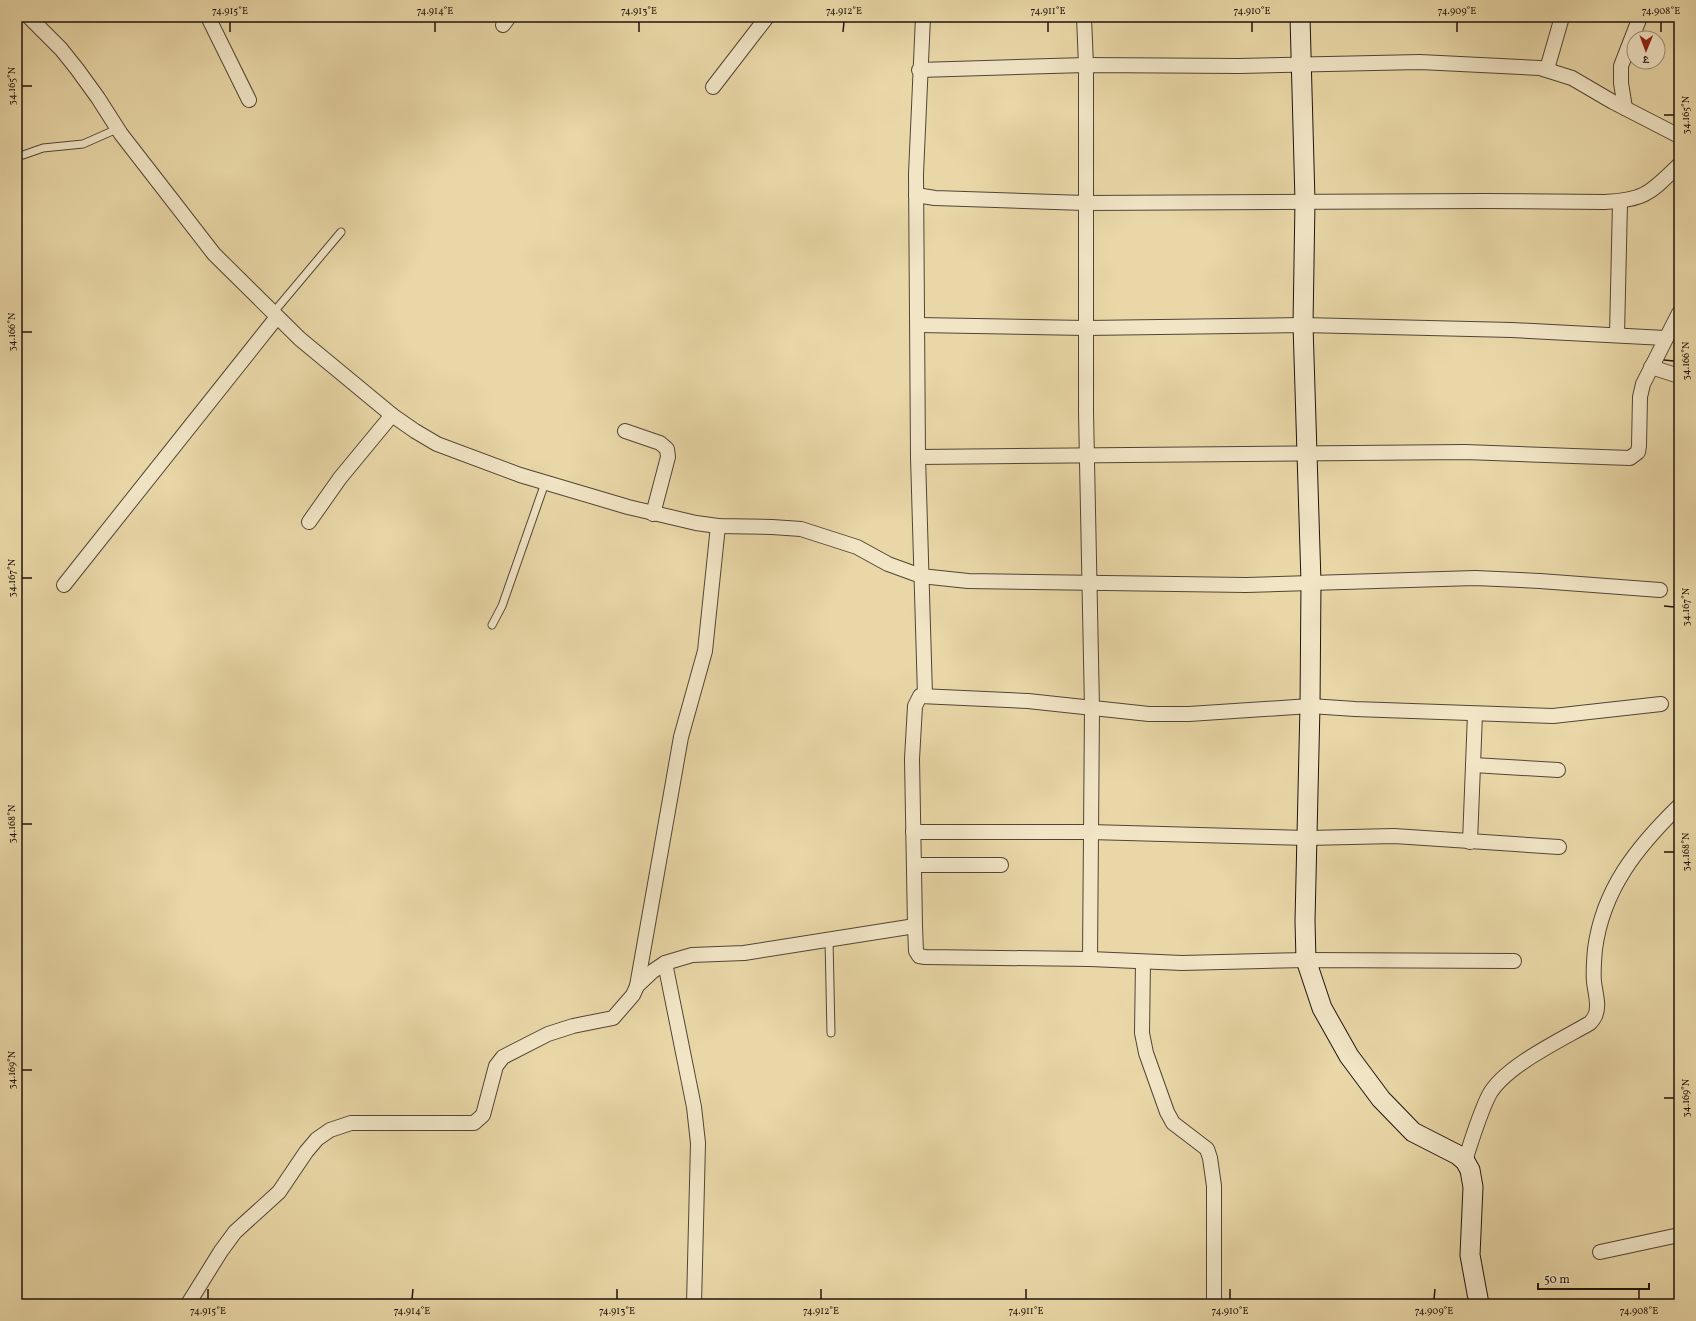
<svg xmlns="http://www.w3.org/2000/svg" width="1696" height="1321" font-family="Vollkorn,'Noto Serif Devanagari',serif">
<rect width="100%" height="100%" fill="#e9d7a7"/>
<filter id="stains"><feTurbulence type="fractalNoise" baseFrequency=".005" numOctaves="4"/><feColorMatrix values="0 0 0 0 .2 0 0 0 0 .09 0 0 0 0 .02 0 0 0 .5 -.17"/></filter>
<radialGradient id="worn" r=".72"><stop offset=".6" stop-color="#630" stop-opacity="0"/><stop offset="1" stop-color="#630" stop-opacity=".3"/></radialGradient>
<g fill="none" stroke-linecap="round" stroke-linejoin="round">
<defs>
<g id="lane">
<path d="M23,155l20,-7 40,-4 34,-15"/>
<path d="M273,313l68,-81"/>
<path d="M492,625l10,-19 43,-123"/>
<path d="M829,939l2,94"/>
</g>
<g id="street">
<path d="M29,17l32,32 16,20 21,29 23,36 93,120 86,85 92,76 23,16 22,13 83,31 108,32 68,16 22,3 54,1 29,2 56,18 31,17 33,12 47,5 278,4 229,-7 65,3 120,9"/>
<path d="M208,17l41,83"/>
<path d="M923,17l-7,157 2,283 7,238"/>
<path d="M1084,17l2,48v347l6,296 -2,251"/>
<path d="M503,25l6,-8"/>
<path d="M1547,69l15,-52"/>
<path d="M919,70l167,-5 153,1 181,-4 120,6 32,10 41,24 66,34"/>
<path d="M713,87l54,-70"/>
<path d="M1625,108l-4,-25v-17l19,-49"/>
<path d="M916,195l19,3 150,5 399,-2 121,1c41,-2 46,-10 74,-37"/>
<path d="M918,325l168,3 217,-3 209,5 153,8"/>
<path d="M1617,335l3,-133"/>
<path d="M1651,367l28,9"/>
<path d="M625,431l35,12 7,6 1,8 -15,57"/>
<path d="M918,457l547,-5 165,6 8,-6 1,-6 1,-49 3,-13 36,-71"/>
<path d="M309,522l31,-44 52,-63"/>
<path d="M64,585l213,-268"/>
<path d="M1473,765l85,5"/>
<path d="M913,832h177l218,6 86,-2 165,11"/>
<path d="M1470,842l5,-128"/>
<path d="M914,865h87"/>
<path d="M915,926l-3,-167 3,-53 5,-10 108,5 121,13h40l121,-8 45,3 198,7 108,-12"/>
<path d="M1143,962l-1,71 4,20 21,59 6,11 34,26 3,9 4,28v118"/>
<path d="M665,963l29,144 4,36 -4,161"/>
<path d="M637,986l44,-249 24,-86 13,-125"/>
<path d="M1465,1161c7,-22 14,-46 24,-66 16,-29 72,-55 101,-72 2,-2 4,-5 5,-7 5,-10 0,-24 -1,-34 -1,-11 0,-22 1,-33 8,-60 42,-102 84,-143"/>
<path d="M1600,1252l79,-17"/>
<path d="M188,1304l33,-53 14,-19 44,-40 27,-40 11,-13 13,-9 21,-7h123l9,-8 13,-49 7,-9 45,-23 25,-8 40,-8 20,-23 4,-9 16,-15 12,-8 27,-8 52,-2 171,-27 1,25 3,5 6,1 165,2 92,4 124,-3 208,1"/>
</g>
<path id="secondary" d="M1300,17l5,184 -2,124 8,257 -1,124 -5,215 1,39 16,48 27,48 32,43 32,33 45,23 7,6 5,9 3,17 -3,68 9,49"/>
</defs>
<use href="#lane" stroke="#524534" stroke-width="9"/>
<use href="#street" stroke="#524534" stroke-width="16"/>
<use href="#secondary" stroke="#20140d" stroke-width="21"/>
<use href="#lane" stroke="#f1e5c6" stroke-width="7"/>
<use href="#street" stroke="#f1e5c6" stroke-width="14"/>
<use href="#secondary" stroke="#f1e5c6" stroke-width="19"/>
</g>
<path fill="none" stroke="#20140d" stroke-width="1.5" d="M230,32v-10M435,32v-10M639,32v-10M843,32l1,-10M1048,32v-10M1252,32v-10M1457,32v-10M1661,32v-10M22,86h10M1664,115h10M22,332h10M1664,360l10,1M22,578h10M1664,606l10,1M22,824h10M1664,852h10M22,1070h10M1664,1098h10M208,1299v-10M412,1299l1,-10M617,1299v-10M821,1299v-10M1026,1299v-10M1230,1299v-10M1434,1299l1,-10M1639,1299v-10"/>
<rect width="1696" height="1321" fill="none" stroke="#e9d7a7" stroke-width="44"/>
<g transform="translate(1646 50) rotate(181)"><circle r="19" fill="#f1e5c6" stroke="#9d917c"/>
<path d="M0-3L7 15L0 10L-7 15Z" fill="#8f2418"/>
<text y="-6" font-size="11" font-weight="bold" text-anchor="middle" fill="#20140d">उ</text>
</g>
<path d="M1538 1283v6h111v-6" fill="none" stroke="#20140d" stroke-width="2"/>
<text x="1544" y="1283" font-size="12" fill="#20140d" stroke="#f1e5c6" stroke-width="3" paint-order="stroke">50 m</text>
<rect x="22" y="22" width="1652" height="1277" fill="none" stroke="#20140d" stroke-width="1.5"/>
<g font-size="10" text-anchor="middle" fill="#20140d">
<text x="230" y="14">74.915°E</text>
<text x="435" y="14">74.914°E</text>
<text x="639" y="14">74.913°E</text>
<text x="844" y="14">74.912°E</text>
<text x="1048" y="14">74.911°E</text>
<text x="1252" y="14">74.910°E</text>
<text x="1457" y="14">74.909°E</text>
<text x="1661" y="14">74.908°E</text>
<text transform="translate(11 86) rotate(-90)" y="4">34.165°N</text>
<text transform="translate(1685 115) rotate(-90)" y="4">34.165°N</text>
<text transform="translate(11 332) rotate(-90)" y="4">34.166°N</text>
<text transform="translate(1685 361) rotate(-90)" y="4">34.166°N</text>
<text transform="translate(11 578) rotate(-90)" y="4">34.167°N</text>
<text transform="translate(1685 607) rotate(-90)" y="4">34.167°N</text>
<text transform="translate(11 824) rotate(-90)" y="4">34.168°N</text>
<text transform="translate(1685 852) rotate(-90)" y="4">34.168°N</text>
<text transform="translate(11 1070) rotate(-90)" y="4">34.169°N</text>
<text transform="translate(1685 1098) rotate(-90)" y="4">34.169°N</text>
<text x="208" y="1314">74.915°E</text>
<text x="412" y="1314">74.914°E</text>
<text x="617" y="1314">74.913°E</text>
<text x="821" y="1314">74.912°E</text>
<text x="1026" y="1314">74.911°E</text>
<text x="1230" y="1314">74.910°E</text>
<text x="1434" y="1314">74.909°E</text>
<text x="1639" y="1314">74.908°E</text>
</g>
<rect width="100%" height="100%" filter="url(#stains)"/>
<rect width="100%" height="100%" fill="url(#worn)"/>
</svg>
